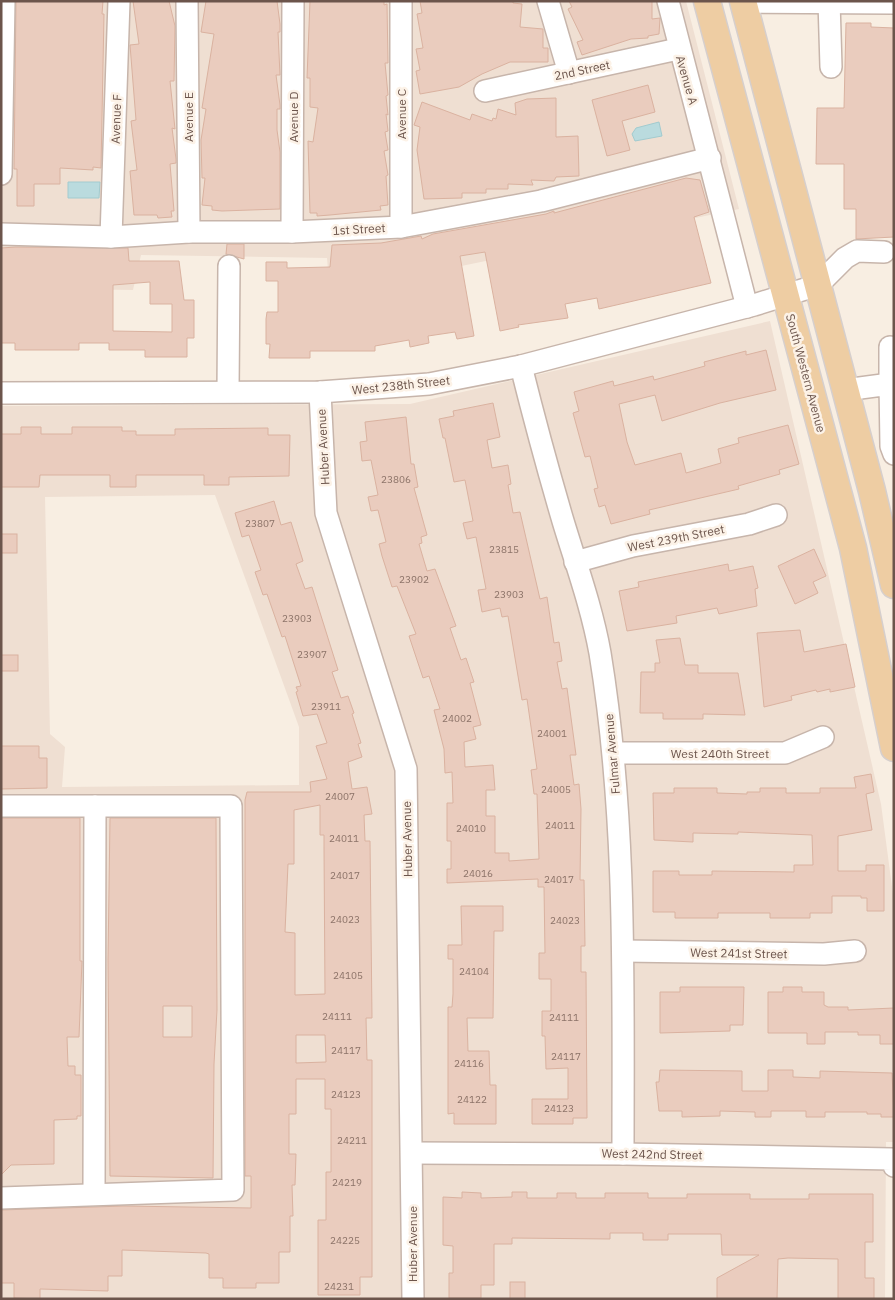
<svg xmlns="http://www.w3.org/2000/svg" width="895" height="1300" font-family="'IBM Plex Sans',sans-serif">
<rect width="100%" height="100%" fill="#f8eee2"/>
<g fill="#efdfd2" fill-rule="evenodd">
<path d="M1,1h685l53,208 -409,84 -3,-35 -186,-3 -8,35 -132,-2z"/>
<path d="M770,321l111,483 13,98v240h-8l-1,157h-884v-893l409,-2zM215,495l84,232v58l-237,2 3,-40 -15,-13 -5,-237z"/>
</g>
<g fill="#badbde" stroke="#a2cbcf">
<path d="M659,122l3,14 -27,5 -3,-7 4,-6z"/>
<path d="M68,182h32l-1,16h-31z"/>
</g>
<g fill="#eaccbe" stroke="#dab2a0" fill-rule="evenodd">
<path d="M16,1h87l-1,13h2l-3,154 -8,-1v3l-33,-2v16h-26v22h-17v-37h-3z"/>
<path d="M133,1h36l6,25 -1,55h-4l5,48 -3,-1 4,31v4l-6,1 4,47h-3l1,6 -14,1 -1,-3h-23l-4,-44 7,-1 -6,-49 5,-1 -6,-75 9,-1z"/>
<path d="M206,1h71l3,23v8h-2l2,43h-4l4,30v4h-3v21l3,22v57l-58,2 -10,-1v-4l-10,-1 3,-27h-3l-1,-38 5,-31 -4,-1 12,-74 -13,-2z"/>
<path d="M310,1h74v4l3,-1 1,59h-3l3,32 -2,1 2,19 -2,-1 2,17 -3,1 3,18 -4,1 4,24 -2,1 2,29 -8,1 1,4 -51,5 -13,1v-3h-7l-2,-72 5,1 5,-34 -8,-1v-29h-3z"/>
<path d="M420,1h93v2l9,1 -2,23 23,2v19h5v14h-38l-28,12 -23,13 -39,7 -4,-23 4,-1 -4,-21 7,-1 -6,-34 5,-1z"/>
<path d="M569,1h83v18l8,-1 -1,16 -11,2v2l-17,1 -49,16 -5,-13 6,-2 -15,-31 4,-2z"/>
<path d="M846,23h25v4l23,1v209l-38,2v-30h-12v-45h-28l1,-56h27z"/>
<path d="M648,85l7,27 -33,9 8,29 -23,6 -15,-56z"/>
<path d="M556,98v39l22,-1 1,40 -23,1 -2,4 -23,-1 2,5 -25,-1v5h-22v4h-24v5l-38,1 -7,-49 3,-23 -6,-2 8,-23 48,18 2,-6 20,7 1,-3 3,1 2,-10 18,6 -1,-12 12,-4z"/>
<path d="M686,178l14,2 9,32 -15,5 17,66 -112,26 -2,-11 -32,6 3,14 -50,7 1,2 -19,4 -15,-79 -25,4 14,80 -17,3 -2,-7 -27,4 1,7 -19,4 -1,-7 -34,6v5h-65v7h-41l1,-14h-4v-25l1,-7h11v-31h-12v-19h21v6l43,-1 2,-22 49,-2 40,-7 1,3 11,-5 113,-20 8,-3v2z"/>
<path d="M227,244h17v15l-18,-5z"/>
<path d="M16,247l112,1 1,13h50l5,39h10v38h-7v19h-42v-7h-36v-7h-30v7h-64v-7h-14v-95zM150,282v22h22v28l-59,-1v-46z"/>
<path d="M766,350l10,40 -56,13 -58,18 -7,-26 -36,9 8,38 8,23 46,-12 5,20 35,-10 -3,-14 21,-6 -1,-5 50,-13 11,39 -20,6 1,4 -42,12 1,3 -90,21 1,4 -39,10 -6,-19 -6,2 -5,-18 4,-1 -8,-32 -5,1 -12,-44 6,-2 -5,-19 39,-11 1,5 39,-10 1,4 51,-14 -1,-4 42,-11v4z"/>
<path d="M493,403l7,34 -13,3 5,28 16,-3 3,19 -3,1 5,28 7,-1 20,87 7,-2 7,46 5,-1 3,19 -5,1 5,27 5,-1 9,67h-6l4,30 5,-1 2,25 -1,71h4l1,66h-4v26h5l1,146h-14v6h-41v-25h36v-31l-22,1 -1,-33h-3v-25h9v-32h-12v-26h6l-1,-66h-6v-8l-91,4v-14h4v-28h-4v-38h6l-1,-31 -7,1 -1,-24 -10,-39 6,-1 -11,-33 -6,2 -14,-42 7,-2 -19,-48 -5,1 -10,-31 -3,-12 7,-2 -8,-32 -7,1 -3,-14 10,-2 -7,-35 -9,1 -2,-19 7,-1 -2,-19 41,-5 5,47h3l4,23 -4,1 13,47 -6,2 1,6 -3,1 8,27 8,-2 21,57 -6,2 11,32 5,-2 8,24 -4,1 11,42 -8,2 3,12 -12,3 1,25 28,-2 2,25h-9v26h9v37h14v8l30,-2 -2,-65h-3l-3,-24 6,-1 -10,-70 -5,1 -14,-84 -6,1 -2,-9 -18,4 -4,-22 8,-1 -10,-52 -9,2 -4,-16 10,-2 -8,-41 -11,2 -9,-44h-2l-4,-19 15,-3 -1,-5z"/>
<path d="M21,427h20v7h31v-7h50v4h14v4h39v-6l93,-1v7h22l-1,41 -60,1v8h-25v-10h-68v12h-26v-12h-70l-1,12h-38v-53h20z"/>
<path d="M274,501l7,24 10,-3 12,39 -7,3 9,25 7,-2 26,83 -6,2 9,26 7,-2 6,17 -2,1 9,29 -3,1 4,13 -14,5 4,27 15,-2 5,27 -8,1 1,26h5l2,177h-6l1,42h5v217h-12v18h-42v-75h8v-48h5v-63h-6v-30h-29v35h-7v40h7l-1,31h-3l1,31h-3v36h-11v31h-23v5h-33v-10h-14v-24l-3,-1 -84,-3v26h-14v15l-68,-2v10l-26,-1v-15h-13v-73l123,-4 127,2v-32h-6v-376l2,-8h64l-1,-10 17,-3 -11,-33 11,-3 -10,-29 -14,2 -7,-24 2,-1 -2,-4 5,-1 -16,-50 -3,1 -15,-43 -4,1 -8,-23 6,-2 -12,-35 -7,2 -7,-24zM320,805v30h4v12l1,147 -30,1v-62l-10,-1 3,-68h6v-54zM296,1035h29l1,27 -30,1z"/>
<rect x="1" y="534" width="16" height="19"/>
<path d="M814,549l12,27 -13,6 5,11 -23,11 -17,-38z"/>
<path d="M728,564l1,7 24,-5 5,22 -3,1 2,17 -38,8 -2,-6 -41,8 1,7 -50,8 -8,-40 20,-4 -1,-5z"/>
<path d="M800,630l4,22 42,-8 9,43 -25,5v-3l-13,3 -1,-2 -25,6 1,4 -28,7 -7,-74z"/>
<path d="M680,638l5,27h13v8h40l7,42 -42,-1v5h-40v-6h-23l1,-41h14v-9h5l-4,-23z"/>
<rect x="1" y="655" width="17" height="16"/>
<path d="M1,746h38v12h8v30l-46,1z"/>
<path d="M871,774l3,18 -8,2 6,36 -34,6v35h28v-6h18v46h-17v-13h-6v-2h-29v17h-22v5h-40v-5h-52v5h-43v-6h-22v-41h26v4h33v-4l82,1v-7h19l-1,-30 -74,-3v2l-45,-1v9l-39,-2 -1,-47h21v-5h43v5l30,1v-2h13v-4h26v5h34v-5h36l-2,-11z"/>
<path d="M1,818h79v143h2l-3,76h-12l1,29h7v9h6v41h-4v3l-23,1v44l-43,1 -10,10z"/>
<path d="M110,818h106l1,192 -3,54 -1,114 -103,-2 -2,-216zM163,1006h29v31h-29z"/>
<path d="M461,906h42v25h-9l-1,87h-26l1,33h21l1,34h6v39h-42v-11l-6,1v-107h4l1,-13v-35h-5v-14h14z"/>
<path d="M680,987h64l-1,38h-13v6l-70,2v-41h20z"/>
<path d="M783,987h19v5h22v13l4,2h20v3l46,-2v36h-14v-9h-22v-3h-33v12h-18v-11h-39v-41h15z"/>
<path d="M660,1070l82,1v20h26v-21h25v7l27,1v-7l72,2 2,44h-13v-3h-14v-2h-42v5h-19v-6h-35v6h-16v-5l-35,-1v5l-38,1v-6h-23l-3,-29h3z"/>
<path d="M462,1192l19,1v5l31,-1v-5h15v6h30v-5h19v5h29v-5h43v5h39v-4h63v5h59v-5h64v48h-8v36h9v21h-36v-40l-50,-1 -10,1 -1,40h-60v-21l42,-23h-37l-1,-21h-53v6h-25v-7h-33v6l-98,-1v6h-18v41h-13v13h-32v-25h4v-27l-10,-1v-48l19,1z"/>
<rect x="510" y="1282" width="15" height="17"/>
</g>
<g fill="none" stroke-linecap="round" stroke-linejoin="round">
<defs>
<g id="minor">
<path d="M187,1l2,231"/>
<path d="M401,1v226"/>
<path d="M548,1l21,72"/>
<path d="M668,1l79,306"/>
<path d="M829,1l2,66"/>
<path d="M743,2l151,1"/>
<path d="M485,91l193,-42"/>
<path d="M1,174l3,-173"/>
<path d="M292,232l1,-231"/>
<path d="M1,234l110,3 78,-5h103l109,-5 140,-26 169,-43"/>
<path d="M111,237l8,-236"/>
<path d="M521,366c13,52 27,104 42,155 13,43 29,87 37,132 27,165 23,334 23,501"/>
<path d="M890,384v-37"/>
<path d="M845,390l45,-6 1,62 3,8"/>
<path d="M228,391l1,-125"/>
<path d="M320,392l6,121 80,256 7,530"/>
<path d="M1,393l319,-1 109,-8 92,-18 233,-61 64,-20 27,-27 12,-7 27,1"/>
<path d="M575,562l58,-16 116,-22 27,-9"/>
<path d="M614,753h171l38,-16"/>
<path d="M1,806h230l2,384 -232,8"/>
<path d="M623,951l201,3 31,-3"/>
<path d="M412,1153l211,1 269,5 2,7"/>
<path d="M94,1194l1,-388"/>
</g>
<g id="major">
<path d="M707,1l146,547 41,200"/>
<path d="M743,1l129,490 22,94"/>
</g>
</defs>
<use href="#minor" stroke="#c7b5ab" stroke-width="24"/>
<use href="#major" stroke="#d6cfcd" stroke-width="29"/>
<use href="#minor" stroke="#fff" stroke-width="21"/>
<use href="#major" stroke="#eecda3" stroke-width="26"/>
</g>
<g text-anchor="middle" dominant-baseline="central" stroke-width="5" stroke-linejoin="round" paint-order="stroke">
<g font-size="10" fill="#8c7368">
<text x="396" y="479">23806</text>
<text x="260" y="523">23807</text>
<text x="504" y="549">23815</text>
<text x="414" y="579">23902</text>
<text x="509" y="594">23903</text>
<text x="297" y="618">23903</text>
<text x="312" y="654">23907</text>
<text x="326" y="706">23911</text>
<text x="457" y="718">24002</text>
<text x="552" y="733">24001</text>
<text x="556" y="789">24005</text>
<text x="340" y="796">24007</text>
<text x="560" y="825">24011</text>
<text x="471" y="828">24010</text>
<text x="344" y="838">24011</text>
<text x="478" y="873">24016</text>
<text x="345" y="875">24017</text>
<text x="559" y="879">24017</text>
<text x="345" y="919">24023</text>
<text x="565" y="920">24023</text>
<text x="474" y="971">24104</text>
<text x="348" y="975">24105</text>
<text x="337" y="1016">24111</text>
<text x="564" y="1017">24111</text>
<text x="346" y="1050">24117</text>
<text x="566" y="1056">24117</text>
<text x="469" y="1063">24116</text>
<text x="346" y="1094">24123</text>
<text x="472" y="1099">24122</text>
<text x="559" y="1108">24123</text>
<text x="352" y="1140">24211</text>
<text x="347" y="1182">24219</text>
<text x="345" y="1240">24225</text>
<text x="339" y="1286">24231</text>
</g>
<g font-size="12" fill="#6c554c" stroke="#fcf2e7">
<text transform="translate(582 70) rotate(-12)">2nd Street</text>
<text transform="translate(687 80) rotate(74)">Avenue A</text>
<text transform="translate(401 114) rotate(-90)">Avenue C</text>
<text transform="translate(188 117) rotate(-90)">Avenue E</text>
<text transform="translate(293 117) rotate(-90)">Avenue D</text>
<text transform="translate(116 119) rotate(-88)">Avenue F</text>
<text transform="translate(359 229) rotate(-3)">1st Street</text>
<text transform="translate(806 373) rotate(75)">South Western Avenue</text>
<text transform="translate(401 385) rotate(-6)">West 238th Street</text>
<text transform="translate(323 447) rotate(-93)">Huber Avenue</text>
<text transform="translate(676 538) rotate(-11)">West 239th Street</text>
<text x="720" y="753">West 240th Street</text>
<text transform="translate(612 754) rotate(-95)">Fulmar Avenue</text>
<text transform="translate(407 839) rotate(-91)">Huber Avenue</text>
<text transform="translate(739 953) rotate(1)">West 241st Street</text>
<text transform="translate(652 1154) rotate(1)">West 242nd Street</text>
<text transform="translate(412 1244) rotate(-90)">Huber Avenue</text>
</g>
</g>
<rect width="895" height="1300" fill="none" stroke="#6c554c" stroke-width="5"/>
</svg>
